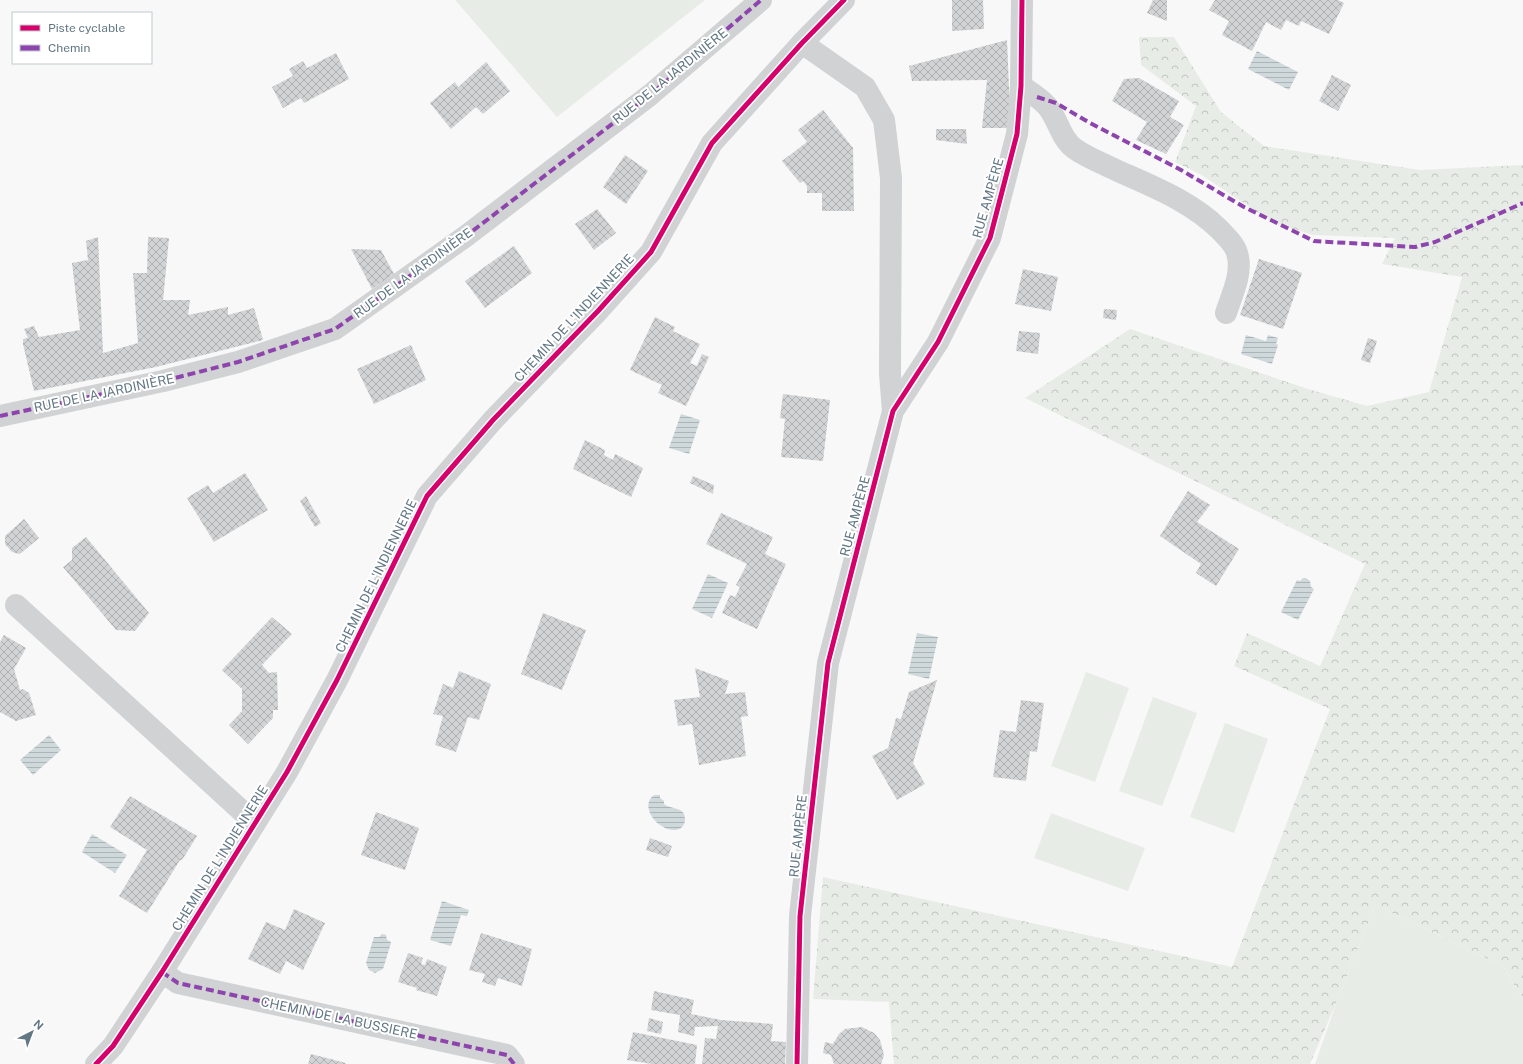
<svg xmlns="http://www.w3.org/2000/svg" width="1523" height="1064" font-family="'Public Sans',sans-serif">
<defs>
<pattern id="forest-crowns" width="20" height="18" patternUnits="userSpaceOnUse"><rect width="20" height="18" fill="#e8ece6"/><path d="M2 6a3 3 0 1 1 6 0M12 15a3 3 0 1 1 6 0" fill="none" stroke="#bfc4c0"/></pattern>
<pattern id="water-rules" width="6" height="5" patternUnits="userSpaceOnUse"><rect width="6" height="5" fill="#cfd8db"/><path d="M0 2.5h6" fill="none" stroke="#abb4b7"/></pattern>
<pattern id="building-cross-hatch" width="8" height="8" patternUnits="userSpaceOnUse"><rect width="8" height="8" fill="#d2d3d4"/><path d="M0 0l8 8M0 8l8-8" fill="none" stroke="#aeb0b2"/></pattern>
</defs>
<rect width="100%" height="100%" fill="#f8f8f8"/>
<g fill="#e8ece6">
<path d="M455,0h250l-148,117z"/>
<path d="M1086,672l43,16 -34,94 -44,-16z"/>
<path d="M1153,697l44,16 -35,93 -43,-15z"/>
<path d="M1225,723l43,16 -34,94 -44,-16z"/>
<path d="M1051,813l94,35 -17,43 -94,-33z"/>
<path d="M1375,905l128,61 20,34v64h-208l22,-63z"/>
</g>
<path fill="url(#forest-crowns)" d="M1139,37h35l47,75 43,34 156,24 103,-5v835l-20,-34 -128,-61 -38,96 -27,63h-416l-5,-62 -76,-3 10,-122 409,90 98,-258 -96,-43 13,-33 73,33 45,-102 -340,-166 105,-69 178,60 59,17 62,-14 33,-115 -80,-13 13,-26 -82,-3 -39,-12 -74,-49 -25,-12 21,-56 -55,-41z"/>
<g fill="url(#water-rules)">
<path d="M1257,51l41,21 -9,18 -41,-21z"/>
<path d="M1246,335l20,6 2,-6 10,3 -2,6 2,1 -6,19 -31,-10z"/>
<path d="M681,414l19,6 -11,34 -20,-6z"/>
<path d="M708,574l20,9 -16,35 -20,-9z"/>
<path d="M1303,578h3l4,3 1,6 3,2 -16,31 -17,-8 16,-32 3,1z"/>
<path d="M917,633l21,4 -9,42 -21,-5z"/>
<path d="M49,735l12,15 -28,25 -13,-15z"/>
<path d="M654,795h6v3l4,3v3c7,6 21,2 21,15 0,4 -1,6 -4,9 -16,10 -45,-20 -27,-33z"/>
<path d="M92,834l35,21 -12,18 -33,-21z"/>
<path d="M442,901l27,9 -2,6 -6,-1 -10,31 -21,-6z"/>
<path d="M382,934l4,1 1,5 3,1 1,2 -8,26 -8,4 -6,-3 -3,-7 8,-26h5z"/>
</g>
<g fill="url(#building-cross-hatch)">
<path d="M952,0h31l1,29 -32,2z"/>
<path d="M1153,0h14v21l-20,-8z"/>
<path d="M1215,0h123l6,3 -15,31 -28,-13 -2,5 -13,-6 -5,10 -15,-8 -14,29 -30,-16 7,-14 -20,-11z"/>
<path d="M1007,40l3,72 -3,16h-25l5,-48 -75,1 -3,-15z"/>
<path d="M336,53l13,26 -45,24 -3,-5 -18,10 -11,-21 21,-11 -4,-7 14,-8 4,7z"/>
<path d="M486,62l24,29 -27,23 -7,-7 -25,22 -21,-26 25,-21 3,5z"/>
<path d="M1332,75l19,10 -13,26 -19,-10z"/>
<path d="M1139,78l40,23 -9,16 14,8 -18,29 -30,-14 11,-18 -35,-21 12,-22z"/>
<path d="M823,110l30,38 1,63h-32v-18h-15v-7l-4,-5 -3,2 -18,-22 25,-19 -9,-12z"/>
<path d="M936,129h30l1,15 -31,-4z"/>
<path d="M625,155l23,16 -22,33 -23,-17z"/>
<path d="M597,209l19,24 -22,17 -19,-26z"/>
<path d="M98,237l5,116 35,-10 -5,-70h14l1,-36 21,1 -6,62h27l-2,15 40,-8v8l26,-7 9,32 -107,27 -122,24 -11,-47v-5l5,-1 -4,-9 10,-3 5,11 41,-7 -8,-67 16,-3 -2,-19z"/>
<path d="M514,246l18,27 -47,35 -20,-27z"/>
<path d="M351,249l30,1 13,24 -22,15z"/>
<path d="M1259,259l43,14 -19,56 -43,-14z"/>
<path d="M1023,269l35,8 -7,34 -36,-7z"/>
<path d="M1104,309l13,1 -1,10 -13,-2z"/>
<path d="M655,317l20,10 -2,4 27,13 -10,19 7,3 5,-12 7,3 -23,49 -28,-13 4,-8 -32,-15z"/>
<path d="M1019,331l21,2 -2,21 -22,-3z"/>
<path d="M1368,338l9,3 -7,22 -9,-3z"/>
<path d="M411,345l15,35 -52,24 -17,-35z"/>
<path d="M783,394l47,6 -7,61 -42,-4 4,-38 -5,-1z"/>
<path d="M585,440l20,10 -1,5 9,5 2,-6 28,14 -12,29 -58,-28z"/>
<path d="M245,473l23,37 -54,32 -27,-44 21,-13 5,8z"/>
<path d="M693,476l21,9 -1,9 -23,-11z"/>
<path d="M1188,491l22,14 -13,17 42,27 -23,37 -20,-13 5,-9 -41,-28z"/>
<path d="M306,496l15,27 -6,4 -15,-26z"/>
<path d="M721,513l52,24 -8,17 21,10 -29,65 -35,-16 8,-18 5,2 5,-10 -4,-2 11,-21 -41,-20z"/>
<path d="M24,519l15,19 -19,16 -8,-2 -7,-8v-8z"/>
<path d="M86,537l63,76 -14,18 -19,-1 -53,-63 9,-7v-12z"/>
<path d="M543,613l43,17 -24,60 -41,-16z"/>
<path d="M272,617l20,17 -30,31 7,8 8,-1 1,38h-5v8l-25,26 -19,-19 13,-14v-22l-20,-19z"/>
<path d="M4,635l22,13 -12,21 6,21 3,-1 6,4 7,22 -20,6 -16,-9v-70z"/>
<path d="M695,668l34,13 -4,13 20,-2 3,24 -7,1 5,39 -47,9 -7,-41 -14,2 -4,-26 26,-3z"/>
<path d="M459,671l32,13 -12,36 -11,-3 -12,35 -21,-7 8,-29 -10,-2 10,-30 10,4z"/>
<path d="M937,680l-24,83 12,21 -28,16 -25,-44 16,-8 8,-30 5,1 8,-27z"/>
<path d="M1021,700l23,3 -7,49 -7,-1 -4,30 -33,-4 7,-47 16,2z"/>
<path d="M130,796l67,40 -15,24h-2l-33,53 -28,-17 28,-46 -37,-23z"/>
<path d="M376,812l43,16 -14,42 -44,-15z"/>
<path d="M650,838l22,8 -4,11 -22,-7z"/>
<path d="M294,909l31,14 -22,47 -17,-9 -6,13 -32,-15 18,-37 19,8z"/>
<path d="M481,933l51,16 -10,37 -24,-8 -3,8 -13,-4 3,-8 -16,-4z"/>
<path d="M408,953l15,5 -2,6 4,1 2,-6 20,8 -10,29 -21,-6 1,-2 -19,-6z"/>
<path d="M654,991l40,9 -3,14 30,6 52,4 -2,17 15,1 -1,22h-83l3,-26 11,1 2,-13 -23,1 -1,9 -16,-4 2,-17 -29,-5z"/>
<path d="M649,1018l14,4 -2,12 -14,-3z"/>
<path d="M862,1027l12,6 6,7 4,15 -3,9h-47l-3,-9 -8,-2 2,-11 8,2 6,-10 6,-5z"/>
<path d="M633,1032l64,13 -2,19h-43l-25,-4z"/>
<path d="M311,1054l35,9 -1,1h-37z"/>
</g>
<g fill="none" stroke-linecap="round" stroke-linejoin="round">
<g stroke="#d1d2d3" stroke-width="22">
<path d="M802,43l63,44 19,33 7,58 -1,196 3,37"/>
<path d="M1021,86c9,6 19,12 26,20 12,14 13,32 28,43 13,9 29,15 43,22 36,16 74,31 102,59 8,9 16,15 18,27 4,18 -7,40 -12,56"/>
<path d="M0,416l163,-35 75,-19 97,-33 131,-93 184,-141 111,-95"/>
<path d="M16,605l239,218"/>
<path d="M162,972l16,11 329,72 7,9"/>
<path d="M96,1064l17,-18 49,-74 125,-200 50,-92 90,-184 66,-76 105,-109 53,-59 61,-109 90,-100 42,-43"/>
<path d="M797,1064l3,-148 28,-253 65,-252 45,-69 52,-104 27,-104 4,-48 1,-86"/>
</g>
<g stroke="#8e44ad" stroke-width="4" stroke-dasharray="8 4" stroke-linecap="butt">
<path d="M1037,97l19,6 34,20 91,47 63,37 70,34 101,6 20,-5 88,-39"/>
<path d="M0,416l163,-35 75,-19 97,-33 131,-93 184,-141 111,-95"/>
<path d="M162,972l16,11 329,72 7,9"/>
</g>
<defs>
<g id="cycleway">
<path d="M96,1064l17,-18 49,-74 125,-200 50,-92 90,-184 66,-76 105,-109 53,-59 61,-109 90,-100 42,-43"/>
<path d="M797,1064l3,-148 28,-253 65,-252 45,-69 52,-104 27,-104 4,-48 1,-86"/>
</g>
</defs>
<use href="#cycleway" stroke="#fff" stroke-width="8"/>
<use href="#cycleway" stroke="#d6006c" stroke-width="5"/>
</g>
<g text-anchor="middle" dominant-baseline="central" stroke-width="4" stroke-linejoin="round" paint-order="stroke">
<g font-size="13" fill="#627784" stroke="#fff">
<text transform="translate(670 76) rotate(-39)">RUE DE LA JARDINIÈRE</text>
<text transform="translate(988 198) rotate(-74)">RUE AMPÈRE</text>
<text transform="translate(413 273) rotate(-36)">RUE DE LA JARDINIÈRE</text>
<text transform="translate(574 318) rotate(-47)">CHEMIN DE L'INDIENNERIE</text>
<text transform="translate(104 393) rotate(-12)">RUE DE LA JARDINIÈRE</text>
<text transform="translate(855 516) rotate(-75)">RUE AMPÈRE</text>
<text transform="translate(376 576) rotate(-64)">CHEMIN DE L'INDIENNERIE</text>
<text transform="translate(798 836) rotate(-84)">RUE AMPÈRE</text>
<text transform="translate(220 858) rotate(-58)">CHEMIN DE L'INDIENNERIE</text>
<text transform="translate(339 1018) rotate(12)">CHEMIN DE LA BUSSIERE</text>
</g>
</g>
<rect x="12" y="12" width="140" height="52" fill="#ffffff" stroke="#c0c9ce"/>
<rect x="20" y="25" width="20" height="6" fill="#d6006c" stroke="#c0c9ce"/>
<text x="48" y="32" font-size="12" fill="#627784">Piste cyclable</text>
<rect x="20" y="45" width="20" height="6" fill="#8e44ad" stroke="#c0c9ce"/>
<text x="48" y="52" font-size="12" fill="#627784">Chemin</text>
<g transform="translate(32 1032) rotate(42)" stroke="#ffffff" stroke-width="3" paint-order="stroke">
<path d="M0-3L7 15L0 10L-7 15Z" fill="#627784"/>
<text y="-6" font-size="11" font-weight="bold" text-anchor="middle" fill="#627784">N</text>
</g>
</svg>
